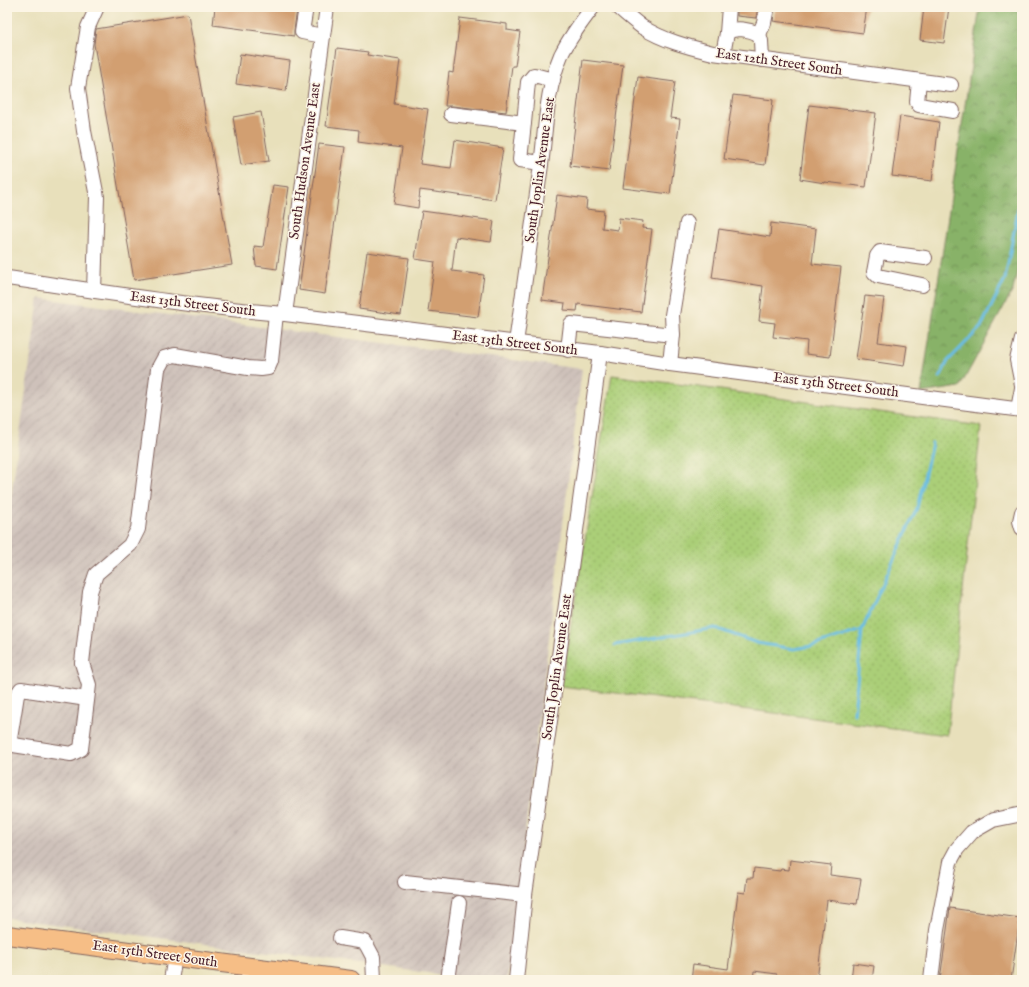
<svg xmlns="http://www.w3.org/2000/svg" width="1029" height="987" font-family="'IM FELL English',serif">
<defs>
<pattern id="industrial-furrows" width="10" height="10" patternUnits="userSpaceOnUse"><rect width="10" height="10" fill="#cec1ba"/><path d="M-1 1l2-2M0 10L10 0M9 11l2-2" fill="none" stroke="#b2a5a0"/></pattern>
<pattern id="grass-dots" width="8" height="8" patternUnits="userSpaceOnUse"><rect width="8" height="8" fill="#abcf78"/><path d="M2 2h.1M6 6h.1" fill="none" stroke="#95b168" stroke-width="1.8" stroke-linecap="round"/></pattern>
<pattern id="forest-crowns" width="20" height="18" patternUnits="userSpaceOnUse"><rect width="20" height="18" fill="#88b268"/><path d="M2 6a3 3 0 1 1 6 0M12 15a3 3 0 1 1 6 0" fill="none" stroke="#719056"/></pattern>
</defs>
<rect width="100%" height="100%" fill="#fcf5e5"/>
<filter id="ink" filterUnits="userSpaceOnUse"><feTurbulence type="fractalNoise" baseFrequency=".025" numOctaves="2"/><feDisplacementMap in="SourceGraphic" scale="8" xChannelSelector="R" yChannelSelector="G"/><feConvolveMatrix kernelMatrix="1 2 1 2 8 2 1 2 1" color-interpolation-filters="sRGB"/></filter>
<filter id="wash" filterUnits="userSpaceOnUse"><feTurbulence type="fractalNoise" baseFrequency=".012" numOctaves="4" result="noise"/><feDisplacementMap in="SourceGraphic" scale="16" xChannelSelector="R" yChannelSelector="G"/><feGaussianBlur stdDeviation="0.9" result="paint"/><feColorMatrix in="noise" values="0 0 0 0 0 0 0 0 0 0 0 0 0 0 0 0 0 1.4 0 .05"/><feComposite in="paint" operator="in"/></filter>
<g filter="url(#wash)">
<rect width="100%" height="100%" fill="#e8e0bb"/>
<path fill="url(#industrial-furrows)" d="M39,298l543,71 -75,611h-25l-475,-62v-393z"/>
<path fill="url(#grass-dots)" stroke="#7a7752" d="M612,375l369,51 -34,309 -386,-49z"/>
<path fill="url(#forest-crowns)" stroke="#69684a" d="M980,7h42v243l-9,40 -53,97 -39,6z"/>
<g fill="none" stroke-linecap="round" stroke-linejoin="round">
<g stroke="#69bde5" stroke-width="3">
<path d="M940,377l8,-16 33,-34 24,-48 14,-74 3,-8"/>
<path d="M615,645l100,-17 42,15 37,6 18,-3 50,-16"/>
<path d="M854,714l8,-84 55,-122 15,-65"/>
</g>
</g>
<g id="blocks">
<g fill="#d29f71">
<path d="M215,7h71l11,2 -3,22v5l-81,-11z"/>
<path d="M737,7h21l-2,11 -19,-2z"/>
<path d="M775,7h92l-4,26 -90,-12z"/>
<path d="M924,7h25l-5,36 -24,-3z"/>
<path d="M188,14l44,251 -98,15 -40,-236 2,-15z"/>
<path d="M460,18l47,6v6l13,2 -5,34h-3l-6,46 -54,-6h-7l4,-34 4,1z"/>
<path d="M337,48l31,4 -1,3 33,5 -6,44 34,5 -8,55 31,4 4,-28 48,8 -8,52 -75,-10 -2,18 -24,-4 8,-56 -44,-6 1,-12 -33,-4z"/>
<path d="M240,54l50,7 -4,30 -50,-7z"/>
<path d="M583,60l40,5 -14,106 -39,-5z"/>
<path d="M638,77l37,5 -5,36 10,1 -10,75 -47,-6z"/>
<path d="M733,95l40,5 -8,65 -41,-6z"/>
<path d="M809,105l67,8 -10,74 -41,-5v1l-25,-4z"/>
<path d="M261,112l8,49 -28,4 -8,-48z"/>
<path d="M900,116l39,6 -7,59 -40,-5z"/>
<path d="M319,144l26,3 -20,147 -26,-4z"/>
<path d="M273,185l16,2 -12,82 -21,-3 -2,-20 9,1z"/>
<path d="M557,195l30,4 -1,10 18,2 -2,17 16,2 1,-12 24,3 -1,7 10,1 -11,83 -63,-8 -1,7 -13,-1 1,-7 -23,-3z"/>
<path d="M422,211l72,10 -3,21 -35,-5 -4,34 32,4 -6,42 -50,-6 7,-49 -20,-3z"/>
<path d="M771,223l45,6 -4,35 29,3 -11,90 -24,-3 1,-13 -34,-4 2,-14 -16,-2 4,-35 -51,-8 7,-49 51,8z"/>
<path d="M367,252l42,6 -8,57 -42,-6z"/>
<path d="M865,296l19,2 -6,44 29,4 -3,20 -48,-7z"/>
<path d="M790,860l41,5 -1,10 31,4 -4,25 -30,-4 -10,80h-40v-6l-23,-3 -1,9h-62l2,-16 35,5 10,-77 7,1 2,-15h6l1,-10 26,3 1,-2 8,1z"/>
<path d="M950,908l70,10 -9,62h-71z"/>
<path d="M853,963l21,3 -2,14h-21z"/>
</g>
</g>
</g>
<g filter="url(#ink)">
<use href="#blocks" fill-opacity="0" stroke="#81635d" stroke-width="1"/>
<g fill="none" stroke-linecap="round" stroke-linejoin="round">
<defs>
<g id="minor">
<path d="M306,7l-4,25 21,4"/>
<path d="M618,7c8,7 16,14 24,20 22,14 47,20 71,26l238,32"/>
<path d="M727,33l2,-26"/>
<path d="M759,34l5,-11 3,-16"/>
<path d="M723,54l4,-21c8,-7 23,-3 32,1l2,7 1,19"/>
<path d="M919,81l-2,21 2,3 34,6"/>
<path d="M451,114l73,9 4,-41 6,-7 19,5"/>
<path d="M524,123l-4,37 21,3"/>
<path d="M7,278c92,13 185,29 278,36l315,39 70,11 352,46"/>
<path d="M922,285l-44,-9 -4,-4 3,-16 3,-4 45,6"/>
<path d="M94,291l3,-94 -13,-66 -6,-43 10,-61 9,-20"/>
<path d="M285,314l42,-307"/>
<path d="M673,335l-1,-20 15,-92"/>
<path d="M1022,339l-5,21 5,25"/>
<path d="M516,343c8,-59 17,-118 25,-178 5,-37 5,-75 20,-110 8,-16 21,-34 32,-48"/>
<path d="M568,350l3,-26 102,11 -3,29"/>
<path d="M1018,409l4,-21"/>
<path d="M1022,512l-2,9 2,7"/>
<path d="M7,744l64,10 10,-5 8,-64 -7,-22 8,-71 6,-18 34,-29 8,-16 20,-160 6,-11 11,-3 73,13 13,1 7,-1 3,-7 5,-47"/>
<path d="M9,745l8,-50 4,-6 66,10"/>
<path d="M405,882l120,13"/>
<path d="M340,938l25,4 8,15 1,23"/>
<path d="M171,980l4,-23"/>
<path d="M248,980l1,-13"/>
<path d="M448,980l11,-77"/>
<path d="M516,980l9,-85 29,-202 46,-340"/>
<path d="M931,980l6,-50 13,-68 7,-13 15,-17 21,-12 29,-6"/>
</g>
<path id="major" d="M7,935l344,45"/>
</defs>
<use href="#minor" stroke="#81635d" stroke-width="16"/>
<use href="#major" stroke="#81635d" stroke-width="20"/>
<use href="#minor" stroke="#fff" stroke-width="14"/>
<use href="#major" stroke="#f6be86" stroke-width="18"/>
</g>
</g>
<g text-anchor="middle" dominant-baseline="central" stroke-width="3" stroke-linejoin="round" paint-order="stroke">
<g font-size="14" fill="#4a1f2b" stroke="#fcf5e5">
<text transform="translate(779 62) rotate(8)">East 12th Street South</text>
<text transform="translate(305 161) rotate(-82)">South Hudson Avenue East</text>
<text transform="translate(540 170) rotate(-82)">South Joplin Avenue East</text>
<text transform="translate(193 304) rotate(7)">East 13th Street South</text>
<text transform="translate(515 343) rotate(7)">East 13th Street South</text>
<text transform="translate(836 385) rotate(7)">East 13th Street South</text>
<text transform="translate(557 667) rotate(-82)">South Joplin Avenue East</text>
<text transform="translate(155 954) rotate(8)">East 15th Street South</text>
</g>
</g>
<rect width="1029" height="987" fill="none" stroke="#fcf5e5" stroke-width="24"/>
</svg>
